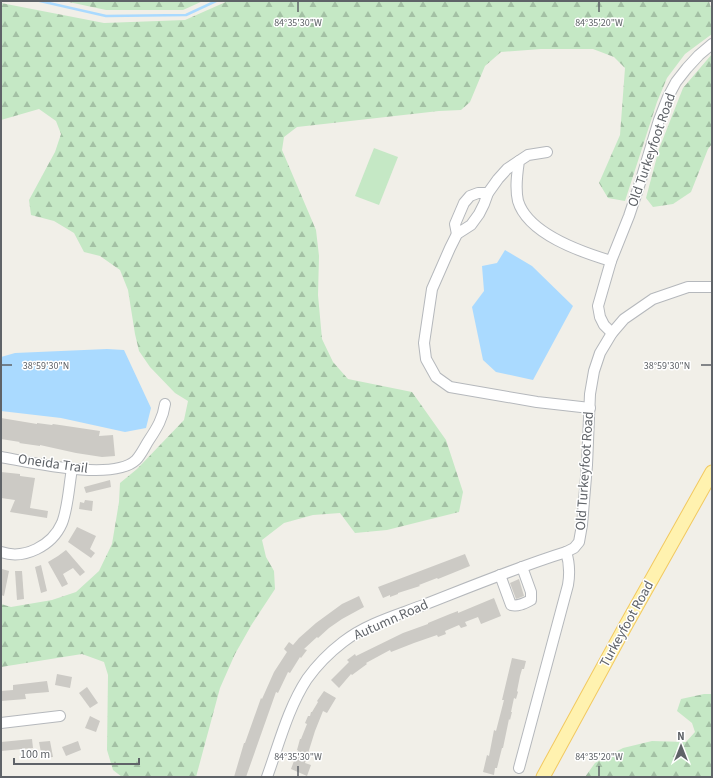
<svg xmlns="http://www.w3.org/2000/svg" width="713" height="778" font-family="'Source Sans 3',sans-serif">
<defs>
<pattern id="forest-firs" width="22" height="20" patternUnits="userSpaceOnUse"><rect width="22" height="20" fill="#c5e8c5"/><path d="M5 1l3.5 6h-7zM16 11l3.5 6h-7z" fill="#a3c0a4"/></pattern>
</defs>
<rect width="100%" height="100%" fill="#f1efe8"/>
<g fill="url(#forest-firs)">
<path d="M64,1h139l-20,9h-77z"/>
<path d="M228,1h481l3,11v22l-27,20 -18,24 -10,24 -32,99 -17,-3 -9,-15 21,-48 5,-67 -11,-11 -21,-8h-52l-40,3 -16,14 -15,36 -9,8 -22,1 -142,16 -13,10 -2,13 34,80 3,26 -1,39 4,44 11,23 15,17 64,13 34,48 17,52 -4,20 -72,18 -32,3 -15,-20 -27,2 -29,8 -22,17 4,17 8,14 1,18 -23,35 -17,30 -15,34 -24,89h-74l-9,-7 -6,-20 1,-75 -4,-13 -22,-8 -81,13v-63l10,3 41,-7 24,-8 23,-21 13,-27 7,-42 1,-19 17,-14 47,-49 4,-19 -13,-8 -25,-26 -11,-16 -4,-17 -7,-44 -8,-20 -20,-14 -16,-4 -10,-19 -20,-12 -23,-6 -2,-15 26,-48 6,-18 -5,-13 -17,-12 -38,11v-117l103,20 81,-3z"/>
<path d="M712,54v90l-4,5 -17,43 -18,12 -20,3 -7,-9 13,-49 24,-61z"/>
<path d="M704,694h8v83h-127l10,-14 28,-15 29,-7 34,1 9,-10 -3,-9 -15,-12 4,-12z"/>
</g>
<path fill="#c5e8c5" d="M374,148l24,9 -19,48 -24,-9z"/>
<g fill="#aadaff">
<path d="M505,250l27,16 41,40 -40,74 -37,-8 -13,-12 -11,-53 12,-16 -2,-25 15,-3z"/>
<path d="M107,349l17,1 27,58 -5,20 -21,4 -64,-14 -60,-7v-54l14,-4z"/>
</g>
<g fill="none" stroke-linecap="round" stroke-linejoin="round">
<path stroke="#aadaff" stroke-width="2.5" d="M40,1l66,15 80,-1 30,-14"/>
</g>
<g fill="#cccac5">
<path d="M1,418l36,6v-1l15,2 1,-1 47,7 -1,5 14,-1 2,21 -13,1 -26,-4 -36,-8v1l-21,-3 1,-1 -19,-3z"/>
<path d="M1,472l19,2v2l15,2 -5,30 18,3 -1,7 -37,-6 5,-12 -14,-2z"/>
<path d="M110,480l1,7 -25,6 -2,-6z"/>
<path d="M85,500l8,1 -1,10 -13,-2 1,-7 4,1z"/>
<path d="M77,527l19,9 -6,13 5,4 -4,5 -23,-16z"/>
<path d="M66,550l19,22 -5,4 -7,-8 -10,6 5,10 -6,3 -14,-25 10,-6z"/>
<path d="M465,554l5,12 -32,13 -1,-1 -18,7 1,1 -22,7v1l-8,3v-2l-7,3 -5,-11z"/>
<path d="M41,565l6,26 -6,2 -6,-26z"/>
<path d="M2,569l7,2 -5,25 -3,-1z"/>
<path d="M15,571h7l2,28 -7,1z"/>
<path d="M519,579l5,17 -8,3 -6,-16z"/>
<path d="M359,596l5,11 -22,12 -13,9 -11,10 -1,-1 -13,12 3,1 -6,8 -1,-1 -10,16 -2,-1 -10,21 -2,-1 -30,85h-12l10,-34h1l16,-45 1,1 12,-27 13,-20 -3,-3 5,-7 4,3 6,-7 17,-15 26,-19z"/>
<path d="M494,598l7,18 -20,8 -3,-7 -13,5 2,4 -6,2 -2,-3 -14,6 1,3 -8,3 -1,-2 -23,8 -23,9 -1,-2 -24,13 1,1 -15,11 -1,-1 -12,14 -8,-8 18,-18 -2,-2 8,-6 1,2 47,-23 25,-9v-1l22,-9 8,-3v2z"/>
<path d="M512,658l14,3 -2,8h-2l-2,7 -3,15 1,1 -2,7 -2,-1 -3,14h1l-2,8 -1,-1 -6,29h-1l-5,20h-2l-1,7 -11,-3 4,-17 2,1 5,-26 2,1 8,-31h-2z"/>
<path d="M57,674l15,3 -2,11 -15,-3z"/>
<path d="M47,681l2,11 -24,2 1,5 -25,2v-10l12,-1v-5z"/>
<path d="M87,687l11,16 -8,5 -11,-15z"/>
<path d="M324,691l12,7 -9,15 -4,-2 -8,20 -10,32 6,2 -4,11 -16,-7 7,-19h-1l3,-11h1l6,-15 -2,-1 3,-7h2l1,-4h1l6,-10 -1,-1z"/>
<path d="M90,716l10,5 -4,11 -11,-4z"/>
<path d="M32,739l1,9 -32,3v-9z"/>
<path d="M50,741l3,16 -11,1 -3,-16z"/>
<path d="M78,741l3,9 -15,6 -4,-9z"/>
</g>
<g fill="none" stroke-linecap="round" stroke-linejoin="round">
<defs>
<g id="minor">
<path d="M547,152l-19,3 -9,6c-2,13 -4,27 -1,40 10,33 63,51 93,60"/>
<path d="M519,161l-12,8 -9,10 -10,14 -4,11 -5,10 -8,11 -14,9 -7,14 -18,41 -8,54 2,16 10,18 14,10 87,15 53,6"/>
<path d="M457,234l-2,-10 9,-21 6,-7 8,-3h10"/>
<path d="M612,333l-8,-8 -4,-8 -2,-11 13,-45 18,-45 11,-33 19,-63 9,-23 8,-15 11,-14 12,-13 13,-11"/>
<path d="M1,457c29,5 112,25 135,3 5,-5 9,-14 13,-20 8,-12 14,-22 16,-36"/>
<path d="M1,552c23,8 51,-6 61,-29 6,-15 7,-38 10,-54"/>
<path d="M500,575l11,30c7,2 14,-2 20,-5v-8l-9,-25"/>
<path d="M1,723l59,-7"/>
<path d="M519,768l49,-183c2,-12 2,-21 -2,-33"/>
<path d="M267,777c12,-33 21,-69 40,-98 10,-14 23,-27 36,-37 24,-19 55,-27 83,-38 46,-18 92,-37 140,-52l8,-4 5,-6 3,-17 5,-60 3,-71 4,-23 6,-18 12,-20 12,-14 29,-20 35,-12h24"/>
</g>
<path id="major" d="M543,777l83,-152 86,-153"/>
</defs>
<use href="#minor" stroke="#b5b8bc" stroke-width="12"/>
<use href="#major" stroke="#f2c960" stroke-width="15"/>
<use href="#minor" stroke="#fff" stroke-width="10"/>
<use href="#major" stroke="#fff2af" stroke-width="13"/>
</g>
<path fill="none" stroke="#5f6368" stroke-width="1.5" d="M298,2v10M599,2v10M2,365h10M701,365h10M298,766v10M599,766v10"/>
<g text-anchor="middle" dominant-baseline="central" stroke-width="3" stroke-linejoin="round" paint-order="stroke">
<g font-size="14" fill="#5f6368" stroke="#fff">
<text transform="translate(652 150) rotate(-71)">Old Turkeyfoot Road</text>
<text transform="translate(53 464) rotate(8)">Oneida Trail</text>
<text transform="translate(585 471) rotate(-86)">Old Turkeyfoot Road</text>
<text transform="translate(391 620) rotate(-24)">Autumn Road</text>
<text transform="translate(627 624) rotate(-61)">Turkeyfoot Road</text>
</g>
</g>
<g font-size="10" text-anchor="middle" fill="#5f6368" stroke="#fff" stroke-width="3" stroke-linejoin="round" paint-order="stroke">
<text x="298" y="26">84°35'30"W</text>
<text x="599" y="26">84°35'20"W</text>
<text x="46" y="369">38°59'30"N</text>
<text x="667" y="369">38°59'30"N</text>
<text x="298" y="760">84°35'30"W</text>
<text x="599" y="760">84°35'20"W</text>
</g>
<rect width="713" height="778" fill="none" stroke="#5f6368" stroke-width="4"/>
<g transform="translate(681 746)" stroke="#ffffff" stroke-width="3" paint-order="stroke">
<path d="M0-3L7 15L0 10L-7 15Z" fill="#5f6368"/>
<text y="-6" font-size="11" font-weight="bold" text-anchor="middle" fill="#5f6368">N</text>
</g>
<path d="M14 758v6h125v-6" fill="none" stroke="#5f6368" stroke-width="2"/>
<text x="20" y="758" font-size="12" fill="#5f6368" stroke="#ffffff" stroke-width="3" paint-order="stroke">100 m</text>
</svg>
